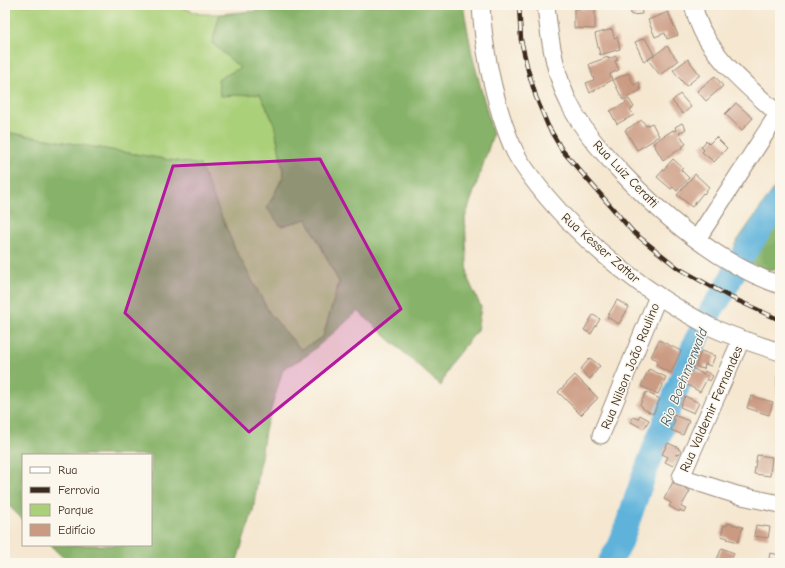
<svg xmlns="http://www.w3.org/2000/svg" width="785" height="568" font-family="'Comic Neue',sans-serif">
<rect width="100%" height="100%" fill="#fbf7ec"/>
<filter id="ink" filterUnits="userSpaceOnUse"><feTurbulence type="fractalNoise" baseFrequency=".025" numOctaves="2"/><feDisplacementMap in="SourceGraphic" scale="8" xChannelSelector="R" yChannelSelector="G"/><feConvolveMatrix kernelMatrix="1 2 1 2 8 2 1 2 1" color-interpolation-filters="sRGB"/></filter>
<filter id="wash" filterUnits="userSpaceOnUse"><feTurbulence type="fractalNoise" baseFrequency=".012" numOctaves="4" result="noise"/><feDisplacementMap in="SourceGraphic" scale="16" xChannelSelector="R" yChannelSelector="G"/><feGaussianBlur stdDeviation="0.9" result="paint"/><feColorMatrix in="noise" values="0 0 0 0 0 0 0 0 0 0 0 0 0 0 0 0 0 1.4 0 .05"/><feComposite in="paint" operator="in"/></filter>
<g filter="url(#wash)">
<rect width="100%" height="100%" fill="#f5e7d0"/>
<path fill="#aad079" stroke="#727d4c" d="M5,5h170l25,9h20l-8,29 29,25 19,26 14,29 10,52 -17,33 14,18 26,-7 32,63 -16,55 -22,13 -31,-36 -35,-65 -35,-84 -195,-33z"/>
<g fill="#87b269" stroke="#616e44">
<path d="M322,5h141l9,49 21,81 -28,83 3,61 13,28 -4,24 -28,34 -8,21 -83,-75 -20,18 -32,27 -23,13 -18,61 -12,81 -17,52h-167l-19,-18h101v-90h-128v65l-18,-18v-370l195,33 35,84 35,65 31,36 22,-13 16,-55 -32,-63 -26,7 -14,-18 17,-33 -10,-52 -14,-29 -40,2 -2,-17 22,-11 -28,-25 8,-29z"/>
<path d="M780,180v86c-15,11 -32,-6 -45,-15v-7z"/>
</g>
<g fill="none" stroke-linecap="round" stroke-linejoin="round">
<path stroke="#5fb3db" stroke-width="24" d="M609,563l11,-18 23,-67 52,-136 17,-33 11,-16 20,-38 37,-54"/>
</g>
<g id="blocks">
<g fill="#cb9a82">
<path d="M630,5h11l1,9 -11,1z"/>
<path d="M574,9h21v20l-21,-1z"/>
<path d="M668,12l10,23 -11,4 -2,-6 -10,4 -7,-17z"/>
<path d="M612,29l2,9 3,-1 3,12 -20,6 -5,-21z"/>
<path d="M645,38l9,17 -10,7 -9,-20z"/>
<path d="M667,46l11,15 -18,14 -12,-15z"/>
<path d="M616,56l2,4 -3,1 4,9 -9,4 2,6 -22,13 -4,-10 8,-3 -5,-16 19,-7v2z"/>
<path d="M688,59l12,16 -14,11 -13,-16z"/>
<path d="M628,73l6,12 5,-3 1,3 -1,1 2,4 -18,10 -10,-20z"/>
<path d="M715,76l8,10 -17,15 -9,-10z"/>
<path d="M680,94l11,13 -8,7 -11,-13z"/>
<path d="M629,99l5,8 -4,3 4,5 -17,9 -7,-13 16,-8 -1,-2z"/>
<path d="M736,103l17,15 -11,12 -17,-16z"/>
<path d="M642,120l4,6 6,-3 7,13 -5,3v1l-17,10 -12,-20z"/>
<path d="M682,123l4,6 -7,4 7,11 -3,2v1l-20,13 -10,-17 20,-13 1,1 2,-1 -1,-3z"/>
<path d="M716,137l11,11 -13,14 -12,-10 2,-2 -3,-3 5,-6 3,3z"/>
<path d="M673,159l10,9 -2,2 8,8 -12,13 -4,-4 -2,2 -14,-12z"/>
<path d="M695,174l14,13 -5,7 -1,-1 -11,14 -15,-12z"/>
<path d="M617,300l12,7 -10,17 -12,-7z"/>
<path d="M593,315l7,4 -9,15 -7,-4z"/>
<path d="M659,340l22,11 -10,22 -15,-7 2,-6 -7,-3z"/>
<path d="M701,351l14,5 -4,10 -6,-2 -1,5 -3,-1v1l-5,-3z"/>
<path d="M590,358l10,8 -10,13 -10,-9z"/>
<path d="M692,368l11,6 2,-3 8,5 -3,5 -3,-2 -7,13 -16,-9z"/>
<path d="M649,369l17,8 -8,17 -17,-8z"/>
<path d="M575,375l23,23 -17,17 -23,-23z"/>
<path d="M780,375v20h-3v-19z"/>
<path d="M646,392l14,7 -7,15 -11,-6 1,-1 -3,-2z"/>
<path d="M685,396l14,7 -5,10 -14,-6z"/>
<path d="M751,396l22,6 -4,13 -22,-7z"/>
<path d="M640,415l9,5 -5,9 -13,-7 2,-5 5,2z"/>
<path d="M674,415l15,6 -6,14 -12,-5 4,-10 -3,-1z"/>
<path d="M668,443l11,5 -1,1 3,2 -2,4 -3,-1v1l2,1 -5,10 -8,-4 3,-5 -6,-3z"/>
<path d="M757,455l15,2 -2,19 -16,-2z"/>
<path d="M673,482l17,9 -9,16 5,2 -2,3 -5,-2v2l-10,-6 2,-3 -7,-4z"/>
<path d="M728,523l15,4 -5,15 -11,-3 1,-1 -7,-2 3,-11 3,1z"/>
<path d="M756,525l14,2 -2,11 -14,-2z"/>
<path d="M722,548l12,5 -4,10h-4l-9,-4z"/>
<path d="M770,553l10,2v8h-12z"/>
</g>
</g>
</g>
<g filter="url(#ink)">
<use href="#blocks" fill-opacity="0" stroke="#988877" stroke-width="1"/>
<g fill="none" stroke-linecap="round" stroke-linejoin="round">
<defs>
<g id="minor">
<path d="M481,5c1,21 4,42 8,63 6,29 13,57 26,84 8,16 20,30 31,44 44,53 102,98 163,130 23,11 47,18 71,26"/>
<path d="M546,5c3,32 9,71 24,100 13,26 33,48 53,69 44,46 96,90 157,111"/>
<path d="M693,5c3,10 6,22 12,31 18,31 47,54 73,78"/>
<path d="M697,239l83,-128"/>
<path d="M741,340l-60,137 56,18 43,9"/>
<path d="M601,435l57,-139"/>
</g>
</defs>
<use href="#minor" stroke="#988877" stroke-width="19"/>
<use href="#minor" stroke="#fff" stroke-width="17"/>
<defs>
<path id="rail" d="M519,5l2,35 7,30 8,27 12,29 14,24 71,82 45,36 52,29 50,23"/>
</defs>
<use href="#rail" stroke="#3b2a1e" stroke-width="4.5"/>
<use href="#rail" stroke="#fbf7ec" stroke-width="3" stroke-dasharray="9" stroke-linecap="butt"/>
</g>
</g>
<path fill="#b5179e" fill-opacity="0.2" stroke="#b5179e" stroke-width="3" stroke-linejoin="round" d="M320,159l81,150 -152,123 -124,-119 48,-147z"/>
<g text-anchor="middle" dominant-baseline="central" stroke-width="3" stroke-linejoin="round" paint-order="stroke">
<g font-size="13" fill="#3b2a1e" stroke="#fbf7ec">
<text transform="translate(626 174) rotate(46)">Rua Luiz Ceratti</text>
<text transform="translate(601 248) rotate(41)">Rua Kesser Zattar</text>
<text transform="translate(630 366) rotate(-68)">Rua Nilson João Raulino</text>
<text transform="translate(711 409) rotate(-66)">Rua Valdemir Fernandes</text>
</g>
<g font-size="14" font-style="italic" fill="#485a60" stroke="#fbf7ec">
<text transform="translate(684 377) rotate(-68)">Rio Boehmerwald</text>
</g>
</g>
<rect width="785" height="568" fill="none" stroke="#fbf7ec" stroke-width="20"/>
<rect x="22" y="454" width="130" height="92" fill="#fbf7ec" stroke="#aea59a"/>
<rect x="30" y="467" width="20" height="6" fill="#ffffff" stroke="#aea59a"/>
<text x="58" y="474" font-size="12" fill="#3b2a1e">Rua</text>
<rect x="30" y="487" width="20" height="6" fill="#3b2a1e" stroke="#aea59a"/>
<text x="58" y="494" font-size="12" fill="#3b2a1e">Ferrovia</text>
<rect x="30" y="504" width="20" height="12" fill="#aad079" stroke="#aea59a"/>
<text x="58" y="514" font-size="12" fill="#3b2a1e">Parque</text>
<rect x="30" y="524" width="20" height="12" fill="#cb9a82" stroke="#aea59a"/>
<text x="58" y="534" font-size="12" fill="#3b2a1e">Edifício</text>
</svg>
